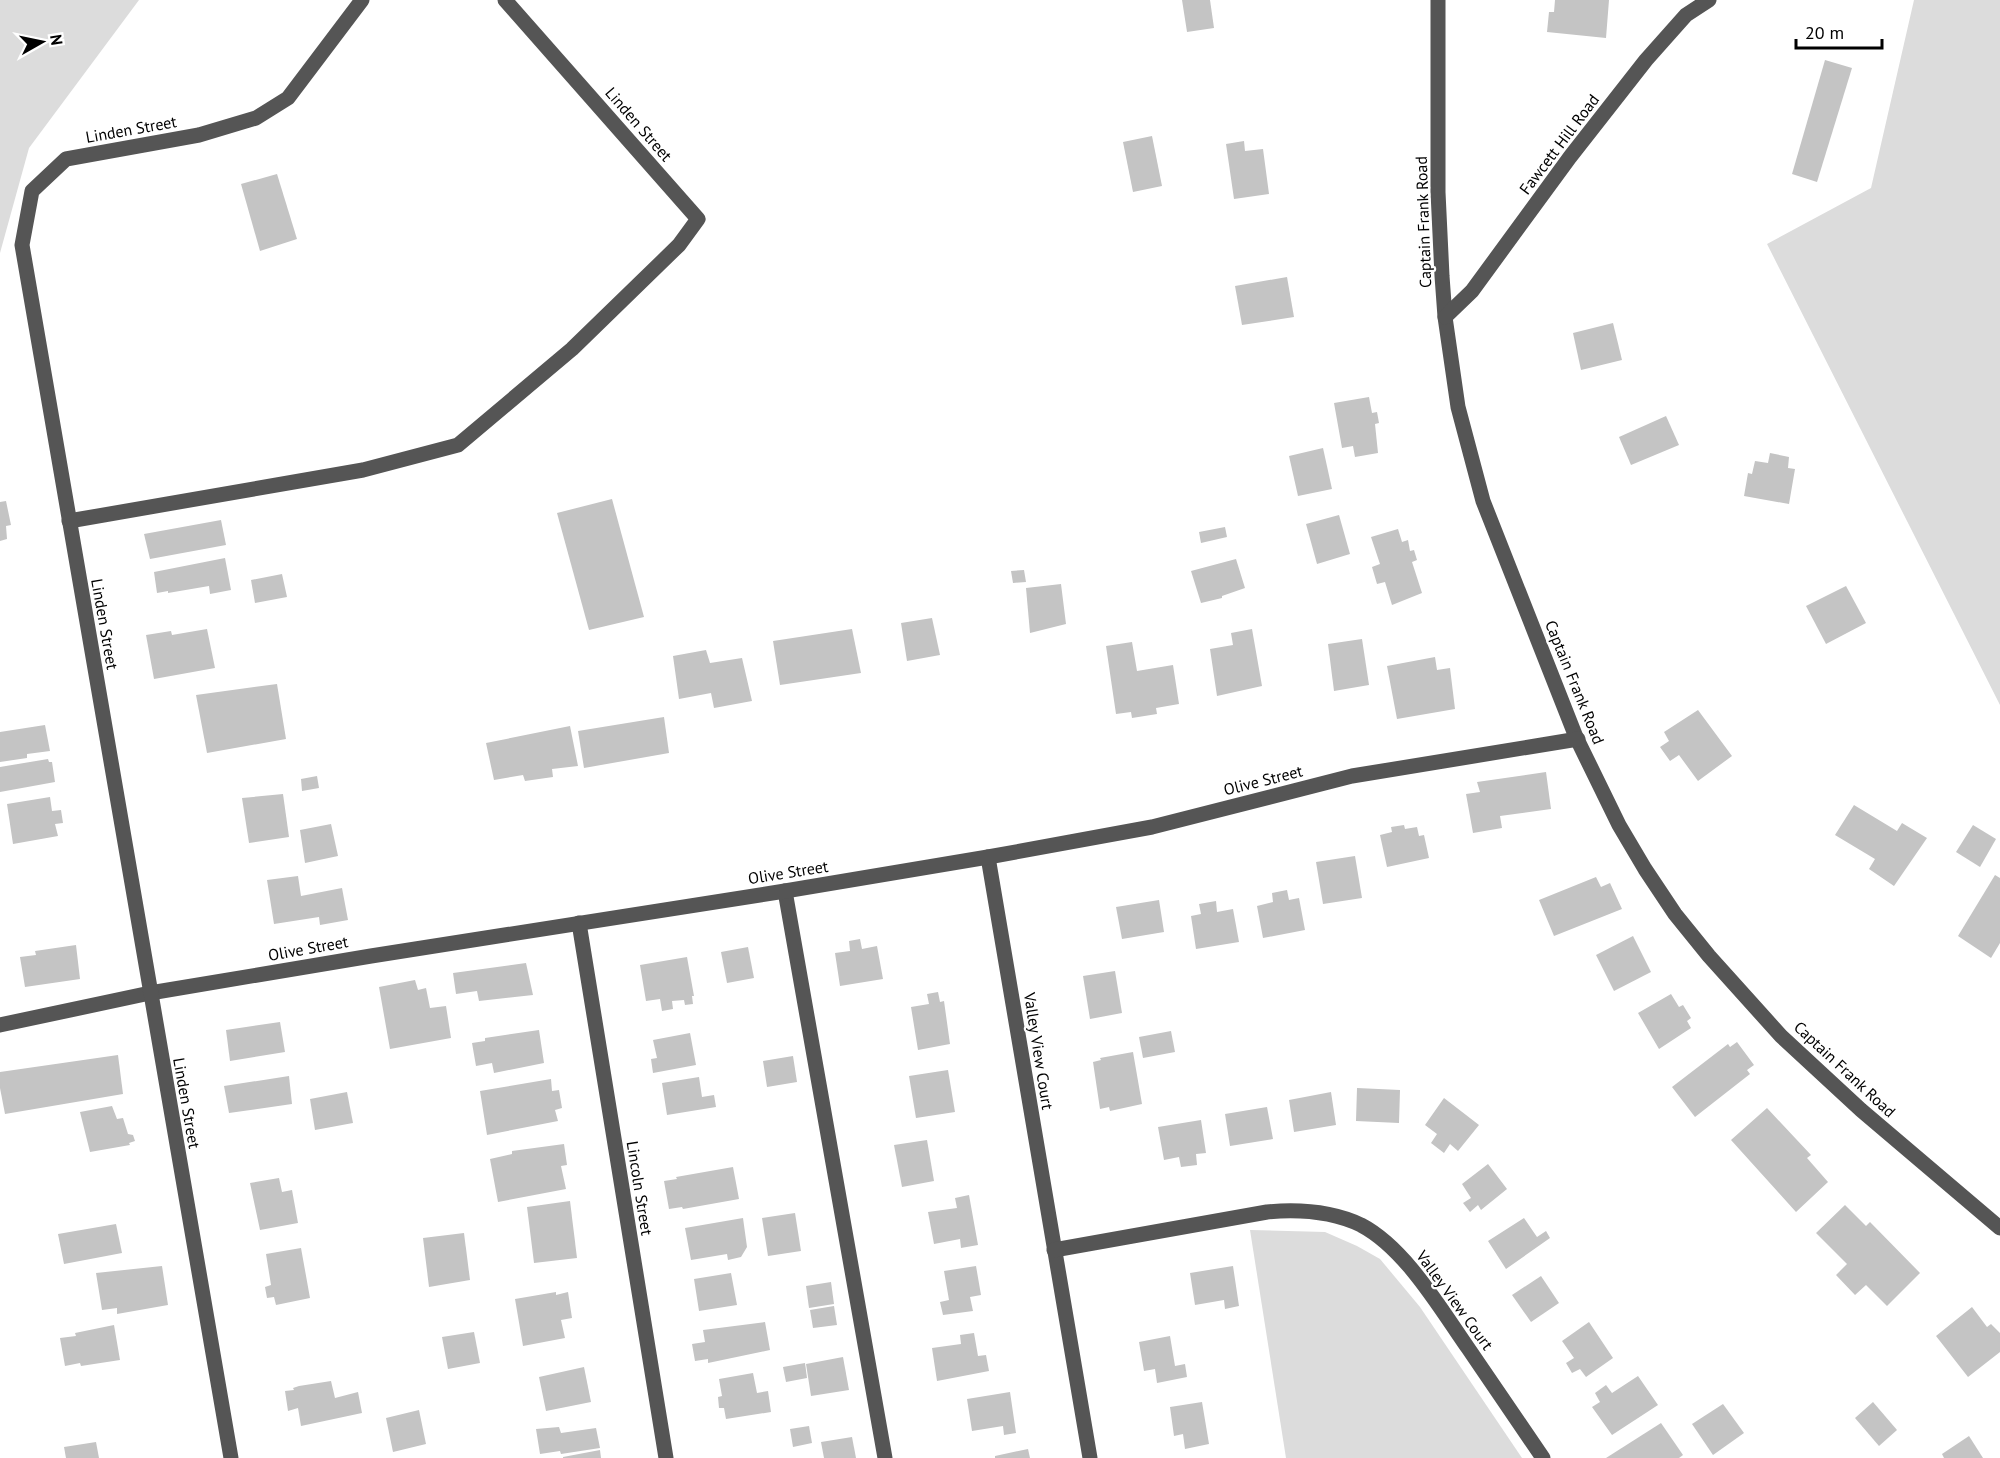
<svg xmlns="http://www.w3.org/2000/svg" width="2000" height="1458" font-family="'PT Sans',sans-serif">
<rect width="100%" height="100%" fill="#fff"/>
<g fill="#dcdcdc">
<path d="M0,0h139l-110,148 -29,105z"/>
<path d="M1914,0h86v705l-233,-461 104,-56z"/>
<path d="M1250,1230l75,2 32,14 23,13 40,48 102,151h-236z"/>
</g>
<g fill="#c4c4c4">
<path d="M1182,0h28l4,28 -27,4z"/>
<path d="M1555,0h54l-3,38 -59,-6 2,-20h5z"/>
<path d="M1825,60l27,8 -35,114 -25,-8z"/>
<path d="M1152,136l10,50 -29,6 -10,-50z"/>
<path d="M1244,141l1,10 18,-2 6,45 -35,5 -8,-55z"/>
<path d="M277,174l20,65 -37,12 -19,-67z"/>
<path d="M1287,277l7,40 -52,8 -7,-39z"/>
<path d="M1613,323l9,37 -41,10 -8,-37z"/>
<path d="M1369,397l3,16 5,-1 2,11 -4,1 3,29 -23,4 -2,-11 -11,2 -8,-45z"/>
<path d="M1666,416l13,29 -48,20 -12,-28z"/>
<path d="M1323,448l9,41 -34,7 -9,-40z"/>
<path d="M1770,453l19,4 -1,11 7,1 -6,35 -45,-8 4,-23 4,1 3,-13 13,2z"/>
<path d="M612,499l32,118 -55,13 -32,-117z"/>
<path d="M6,501l5,24 -5,1 1,13 -7,2v-39z"/>
<path d="M1339,515l11,39 -33,10 -11,-40z"/>
<path d="M221,520l5,25 -76,14 -6,-25z"/>
<path d="M1225,527l2,10 -26,6 -2,-11z"/>
<path d="M1398,529l4,13 6,-2 2,11 4,-1 3,10 -5,2 10,31 -30,12 -7,-23 -8,2 -5,-17 8,-3 -9,-27z"/>
<path d="M225,558l6,32 -21,4 -1,-8 -41,7v-2l-11,2 -3,-21z"/>
<path d="M1236,559l9,29 -23,8v2l-21,5 -10,-32z"/>
<path d="M1024,570l2,12 -13,1 -2,-12z"/>
<path d="M282,574l5,23 -32,6 -4,-23z"/>
<path d="M1061,584l5,40 -36,9 -4,-45z"/>
<path d="M1846,586l20,37 -40,21 -20,-38z"/>
<path d="M932,618l8,37 -33,6 -6,-38z"/>
<path d="M207,629l8,39 -61,11 -8,-44 25,-4 1,4z"/>
<path d="M852,629l9,44 -81,12 -7,-44z"/>
<path d="M1252,629l10,57 -45,10 -7,-47 23,-4 -2,-12z"/>
<path d="M1362,639l7,46 -35,6 -6,-47z"/>
<path d="M1132,642l5,29 36,-6 6,39 -23,4 1,6 -25,4 -1,-6 -15,2 -10,-68z"/>
<path d="M706,650l4,13 32,-5 10,43 -38,7 -3,-15 -32,6 -6,-43z"/>
<path d="M1435,657l2,13 13,-2 5,41 -58,10 -10,-53z"/>
<path d="M277,684l9,55 -79,14 -11,-58z"/>
<path d="M1698,710l34,46 -34,25 -19,-26 -9,6 -10,-14 9,-6 -5,-9z"/>
<path d="M664,717l5,36 -85,15 -6,-37z"/>
<path d="M45,725l5,26 -23,3v4l-27,4v-30z"/>
<path d="M570,726l8,40 -26,3 1,8 -28,4 -2,-6 -29,5 -8,-37z"/>
<path d="M48,759l1,3h3l3,20 -55,10v-25z"/>
<path d="M1546,772l5,37 -51,7 2,12 -29,5 -7,-39 14,-2 -3,-10z"/>
<path d="M317,776l2,12 -17,3 -1,-12z"/>
<path d="M283,794l6,43 -40,6 -7,-45z"/>
<path d="M50,797l2,14 9,-1 2,13 -8,1 3,12 -45,8 -6,-40z"/>
<path d="M1854,805l43,26 5,-8 25,15 -33,48 -25,-17 6,-10 -40,-24z"/>
<path d="M331,824l7,32 -33,7 -5,-33z"/>
<path d="M1404,825l1,4 12,-2 2,9 5,-1 5,23 -42,9 -7,-32 12,-3 -1,-5z"/>
<path d="M1973,825l23,14 -16,28 -24,-15z"/>
<path d="M1355,856l7,42 -39,6 -7,-42z"/>
<path d="M1995,875l5,3v65l-9,15 -33,-22z"/>
<path d="M298,876l3,20 41,-8 6,32 -28,5 -1,-8 -45,7 -7,-44z"/>
<path d="M1596,877l5,10 9,-4 12,26 -68,27 -15,-36z"/>
<path d="M1287,890l2,10 10,-2 6,32 -42,8 -6,-32 16,-4 -1,-9z"/>
<path d="M1159,900l5,32 -42,7 -6,-32z"/>
<path d="M1216,901l1,11 16,-3 6,33 -43,7 -5,-33 10,-2 -2,-10z"/>
<path d="M1633,936l18,36 -37,19 -18,-36z"/>
<path d="M860,939l2,10 15,-3 6,33 -43,7 -5,-33 15,-2 -1,-10z"/>
<path d="M76,945l4,34 -55,8 -5,-30 16,-2 -1,-4z"/>
<path d="M748,947l6,31 -27,5 -6,-31z"/>
<path d="M687,957l7,39h-2l1,8 -8,1 -1,-5 -12,1 1,8 -11,2 -2,-12 -14,2 -6,-36z"/>
<path d="M526,963l7,32 -54,6 -2,-10 -21,3 -3,-21z"/>
<path d="M1115,971l7,42 -32,6 -7,-43z"/>
<path d="M415,980l3,10 8,-2 4,20 16,-2 5,32 -61,11 -11,-62z"/>
<path d="M938,992l2,10 4,-1 6,43 -32,6 -7,-43 18,-3 -2,-10z"/>
<path d="M1671,994l8,13 4,-2 8,13 -4,3 4,7 -32,21 -21,-36z"/>
<path d="M280,1022l5,30 -55,9 -4,-31z"/>
<path d="M539,1030l5,33 -50,10 -2,-10 -16,3 -4,-23 13,-2v-3z"/>
<path d="M1171,1031l4,21 -32,6 -4,-21z"/>
<path d="M690,1033l6,32 -43,8 -2,-14 6,-1 -4,-18z"/>
<path d="M1737,1042l17,23 -7,5 3,4 -55,43 -23,-30 56,-43 2,3z"/>
<path d="M1133,1052l9,52 -32,7 -1,-4 -9,2 -7,-47 8,-2 -1,-2z"/>
<path d="M118,1055l5,39 -118,20 -5,-26v-16z"/>
<path d="M793,1056l4,26 -30,5 -4,-26z"/>
<path d="M948,1070l7,42 -39,6 -7,-42z"/>
<path d="M289,1076l3,28 -63,9 -5,-27z"/>
<path d="M699,1077l3,20 12,-2 2,12 -49,8 -5,-32z"/>
<path d="M551,1079l1,12 7,-1 3,18 -7,2 3,11 -71,14 -7,-44z"/>
<path d="M1357,1088l43,2 -1,33 -43,-2z"/>
<path d="M347,1092l6,31 -38,7 -5,-31z"/>
<path d="M1331,1092l5,33 -42,7 -5,-32z"/>
<path d="M1444,1098l35,27 -21,26 -8,-7 -6,9 -13,-10 6,-9 -12,-9z"/>
<path d="M112,1106l5,13 6,-1 5,16 5,1 2,6 -6,2 1,2 -40,7 -10,-40z"/>
<path d="M1267,1107l6,32 -43,7 -5,-32z"/>
<path d="M1767,1108l44,47 -4,3 21,24 -32,30 -65,-72z"/>
<path d="M1201,1120l5,33 -10,1 1,11 -16,2 -2,-10 -15,3 -6,-33z"/>
<path d="M927,1140l7,41 -32,6 -8,-42z"/>
<path d="M564,1144l3,21 -6,1 5,23 -68,13 -8,-43 22,-5v-3z"/>
<path d="M1488,1164l19,25 -26,21 -3,-5 -8,7 -7,-9 8,-5 -9,-14z"/>
<path d="M733,1167l6,32 -56,10 -1,-2 -13,2 -5,-28 13,-2 -1,-2z"/>
<path d="M279,1178l3,14 10,-2 6,33 -38,7 -10,-47z"/>
<path d="M969,1195l9,50 -17,3 -1,-9 -26,5 -6,-32 29,-4 -2,-10z"/>
<path d="M570,1201l7,57 -43,5 -7,-56z"/>
<path d="M1845,1205l21,21 4,-4 50,51 -33,33 -21,-21 -11,10 -19,-20 11,-11 -31,-31z"/>
<path d="M795,1213l6,38 -33,5 -6,-38z"/>
<path d="M743,1218l4,29 -6,10 -13,3 -1,-6 -36,6 -6,-32z"/>
<path d="M1524,1218l13,19 9,-6 4,7 -44,31 -18,-28z"/>
<path d="M116,1224l6,29 -58,11 -6,-30z"/>
<path d="M464,1233l6,47 -41,7 -6,-49z"/>
<path d="M301,1248l9,50 -34,7 -2,-8 -7,1 -2,-11 6,-2 -5,-31z"/>
<path d="M162,1266l6,39 -51,9v-6l-15,2 -6,-37z"/>
<path d="M976,1266l5,29 -11,2 3,14 -30,4 -3,-13 9,-2 -5,-29z"/>
<path d="M1233,1266l6,40 -14,3 -1,-9 -29,5 -5,-32z"/>
<path d="M731,1273l6,32 -38,6 -5,-32z"/>
<path d="M1541,1276l18,27 -28,19 -19,-27z"/>
<path d="M831,1282l3,22 -25,4 -3,-22z"/>
<path d="M556,1292v3l12,-3 4,26 -11,2 4,18 -42,8 -8,-47z"/>
<path d="M834,1306l3,19 -24,3 -3,-18z"/>
<path d="M1972,1307l15,20 4,-3 9,9v19l-32,25 -32,-41z"/>
<path d="M765,1322l5,28 -62,13v-4l-13,2 -3,-17 13,-2 -2,-12z"/>
<path d="M1589,1322l24,36 -27,19 -6,-8 -8,4 -6,-10 8,-5 -12,-17z"/>
<path d="M114,1325l6,35 -39,6 -1,-3 -15,3 -5,-28 16,-2 -1,-3z"/>
<path d="M474,1332l6,31 -32,6 -6,-32z"/>
<path d="M974,1333l4,23 8,-1 3,16 -52,10 -5,-33 29,-4 -1,-9z"/>
<path d="M1170,1336l5,30 10,-2 2,13 -30,6 -2,-14 -11,2 -5,-29z"/>
<path d="M843,1357l6,33 -38,6 -5,-32z"/>
<path d="M805,1363l2,15 -21,4 -3,-15z"/>
<path d="M584,1367l7,35 -45,9 -7,-34z"/>
<path d="M753,1373l4,20 11,-2 3,21 -45,7 -2,-11h-5l-1,-11 4,-1 -3,-17z"/>
<path d="M1638,1376l20,29 -46,30 -20,-28 8,-5 -5,-9 11,-8 6,8z"/>
<path d="M331,1381l4,17 23,-6 4,21 -61,13 -3,-18 -10,3 -3,-20 9,-1 -1,-2 6,-2z"/>
<path d="M1010,1392l6,41 -12,2 -1,-9 -31,5 -5,-32z"/>
<path d="M1202,1402l7,42 -24,5 -2,-15 -9,2 -4,-29z"/>
<path d="M1873,1402l24,28 -18,16 -24,-28z"/>
<path d="M1723,1404l21,29 -31,22 -21,-31z"/>
<path d="M419,1410l7,34 -33,8 -7,-34z"/>
<path d="M1661,1423l22,32 -4,3h-73z"/>
<path d="M809,1426l3,17 -19,4 -3,-18z"/>
<path d="M559,1427l2,6 35,-5 4,20 -39,6 -1,-3 -20,3 -4,-25z"/>
<path d="M1969,1436l14,22h-39l-2,-4z"/>
<path d="M852,1437l4,21h-32l-3,-16z"/>
<path d="M96,1442l3,16h-33l-2,-11z"/>
<path d="M1028,1449l2,9h-35v-2z"/>
<path d="M600,1450l1,8h-38v-1z"/>
</g>
<g fill="none" stroke-linecap="round" stroke-linejoin="round">
<g stroke="#555" stroke-width="15">
<path d="M1438,0v192l4,84 3,41 13,90 25,94 93,236 43,88 26,44 30,45 34,42 72,80 80,74 139,118"/>
<path d="M1445,317l27,-26 98,-134 76,-97 40,-45 23,-15"/>
<path d="M69,521l294,-51 95,-25 114,-96 107,-104 19,-26 -193,-219"/>
<path d="M988,857l102,601"/>
<path d="M785,891l100,567"/>
<path d="M579,923l87,535"/>
<path d="M0,1025l150,-32 221,-37 414,-65 203,-34 164,-30 200,-51 226,-37"/>
<path d="M1054,1250l213,-38c32,-3 64,-1 94,13 44,23 79,83 107,123 25,37 50,73 75,110"/>
<path d="M231,1458l-209,-1213 10,-54 34,-32 133,-24 57,-17 32,-20 74,-98"/>
</g>
</g>
<g text-anchor="middle" dominant-baseline="central" stroke-width="4.5" stroke-linejoin="round" paint-order="stroke">
<g font-size="16" fill="#000" stroke="#fff">
<text transform="translate(639 124) rotate(49)">Linden Street</text>
<text transform="translate(131 129) rotate(-10)">Linden Street</text>
<text transform="translate(1559 144) rotate(-53)">Fawcett Hill Road</text>
<text transform="translate(1423 222) rotate(-92)">Captain Frank Road</text>
<text transform="translate(105 624) rotate(80)">Linden Street</text>
<text transform="translate(1575 682) rotate(68)">Captain Frank Road</text>
<text transform="translate(1263 780) rotate(-14)">Olive Street</text>
<text transform="translate(788 872) rotate(-9)">Olive Street</text>
<text transform="translate(308 948) rotate(-10)">Olive Street</text>
<text transform="translate(1039 1051) rotate(81)">Valley View Court</text>
<text transform="translate(1845 1069) rotate(43)">Captain Frank Road</text>
<text transform="translate(187 1103) rotate(80)">Linden Street</text>
<text transform="translate(640 1188) rotate(81)">Lincoln Street</text>
<text transform="translate(1455 1300) rotate(54)">Valley View Court</text>
</g>
</g>
<g transform="translate(42 42) rotate(81)" stroke="#ffffff" stroke-width="4.5" paint-order="stroke">
<path d="M0-4.5L10 22L0 15L-10 22Z" fill="#000000"/>
<text y="-9" font-size="16" font-weight="bold" text-anchor="middle" fill="#000000">N</text>
</g>
<path d="M1796 39v9h86v-9" fill="none" stroke="#000000" stroke-width="3"/>
<text x="1805" y="39" font-size="18" fill="#000000" stroke="#ffffff" stroke-width="4.5" paint-order="stroke">20 m</text>
</svg>
